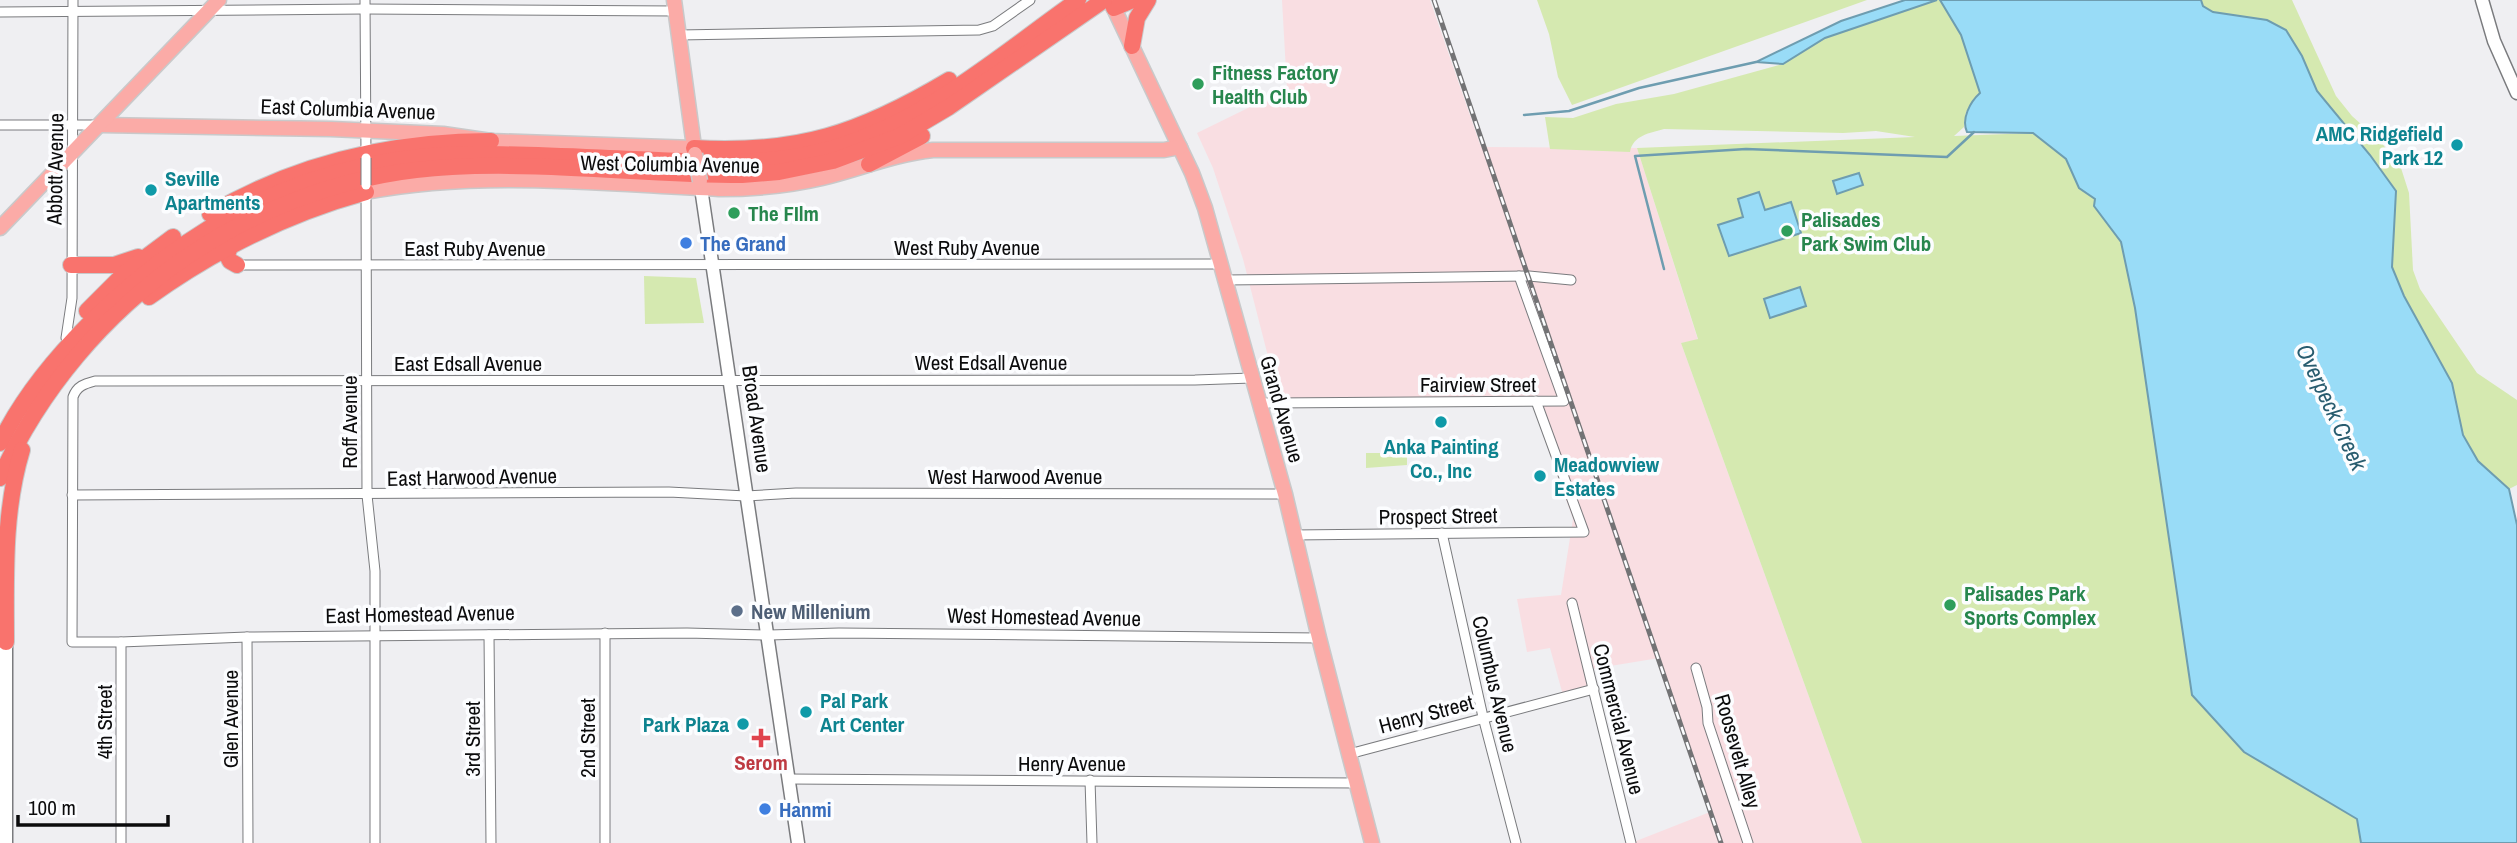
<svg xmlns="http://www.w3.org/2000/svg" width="2517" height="843" font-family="'Archivo Narrow',sans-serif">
<rect width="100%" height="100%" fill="#efeff2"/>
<path fill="#f9dee2" d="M1282,0h148l51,147 156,1 61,192 -17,3 181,500h-231l79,-31 -51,-154 -73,12 5,21 -27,8 -14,-51 -23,4 -10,-53 44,-4 12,-76 -42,-118 -124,-4 -128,2 -36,-140 -30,-91 -16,-35 90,-44z"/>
<g fill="#d5e9b0">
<path d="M1537,0h330l-295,105 -14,-28 -9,-43z"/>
<path d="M1937,0h3l21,35 19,58 -14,19 -2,15 -10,9 79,-3 33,26 13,29 16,11 -1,7 27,36 14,66 109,444 113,67 4,24h-499l-181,-500 17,-4 -61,-191 278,-11 -39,-6 -33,2 -179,-4c-14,4 -31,6 -34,23l-80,-3 -5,-32 28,1 43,-14 58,-10 109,-30 42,-26z"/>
<path d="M2201,0h91l44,96 16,20 29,26 20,26 8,25 4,77 7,19 57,84 40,27v85l-8,4 -31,-28 -15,-26 -11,-52 -48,-87 -12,-29 4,-77 -26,-35 -54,-64 -14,-35 -16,-26 -19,-10 -54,-8 -10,-6z"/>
<path d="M644,276l52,2 8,45 -59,1z"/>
<path d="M1387,438l1,19h19v8l-41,3v-15h20l1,4z"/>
</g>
<g fill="#99dcf7" stroke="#6e9db0" stroke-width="2">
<path d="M1905,0h32l-112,38 -42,26 -27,-2 85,-41z"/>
<path d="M1940,0h261l2,6 10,6 54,8 19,10 16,26 15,35 53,64 26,36 -4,76 12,29 48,87 11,52 15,26 31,28 8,36v318h-156l-4,-24 -113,-67 -52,-57 -57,-387 -14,-66 -27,-36 1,-7 -16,-11 -13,-29 -33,-26 -66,-1c-6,-13 3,-30 13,-39l-19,-58z"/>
<path d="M1859,173l4,12 -26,9 -4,-13z"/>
<path d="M1759,192l6,18 26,-8 10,31 -72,23 -11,-31 25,-8 -5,-18z"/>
<path d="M1800,287l6,19 -36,12 -6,-19z"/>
</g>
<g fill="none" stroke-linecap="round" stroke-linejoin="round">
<g stroke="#6e9db0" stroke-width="2.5">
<path d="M1524,115l45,-4 70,-23 117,-26"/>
<path d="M1664,269l-29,-113 111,-7 201,8 27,-25"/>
</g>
<defs>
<g id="street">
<path d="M365,0l1,156"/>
<path d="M0,12l365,-3 311,2"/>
<path d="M679,35l300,-5 14,-4 37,-26"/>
<path d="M0,125h99"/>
<path d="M366,191l1,304 8,76v272"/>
<path d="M237,265l984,-1"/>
<path d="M1225,280l304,-4 42,4"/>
<path d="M66,338l6,-40 1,-298"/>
<path d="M1252,378l-57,2 -1100,1c-11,3 -18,5 -22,16l-1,245h49l126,-5 440,-4 82,2 70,-2 480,5"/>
<path d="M1260,403l304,-2 -45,-125"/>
<path d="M72,495l597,-3 77,4 50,-3 489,1"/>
<path d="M1442,533l41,184 33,126"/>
<path d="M1293,535l291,-3 -48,-131"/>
<path d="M1572,603l59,240"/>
<path d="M605,633v210"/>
<path d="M489,635l2,208"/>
<path d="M247,637l1,206"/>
<path d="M121,642v201"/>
<path d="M1696,668l11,39 1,16 40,120"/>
<path d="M1349,754l245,-65"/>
<path d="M788,779l569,4"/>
<path d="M1090,780l2,63"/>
</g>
<g id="secondary">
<path d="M2482,0l12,41 23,52"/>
<path d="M701,188l97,655"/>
<path d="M6,843v-201"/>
</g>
<g id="primary">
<path d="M674,0l21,154"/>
<path d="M1110,0l82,173 13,35 80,286 34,144 53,205"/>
<path d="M101,125l230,4 112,5 48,7 203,7"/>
<path d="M366,192c115,-22 237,-8 353,-3 34,0 69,-3 103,-11 37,-9 73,-24 111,-28h231l16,-3"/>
<path d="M0,228l219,-228"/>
</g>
<g id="highway">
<path d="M1114,8l19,-8"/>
<path d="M1132,46l5,-28 11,-18"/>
<path d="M694,148c104,6 166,-15 255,-68"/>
<path d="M869,164l53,-28"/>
<path d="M210,214c87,-51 181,-73 281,-73"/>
<path d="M231,244l-4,11 3,6 7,4"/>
<path d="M71,265h43l24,-8"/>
<path d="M149,297c67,-48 137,-83 217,-105"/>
<path d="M87,311l39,-39 47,-35"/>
<path d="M0,443c22,-45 53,-83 88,-118 108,-109 236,-172 391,-171 60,0 120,4 179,6 54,2 107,5 160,-8 99,-23 179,-95 260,-152"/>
<path d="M0,478c80,-177 257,-302 452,-311 96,-5 194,8 290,8l37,-3 54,-11 67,-25 49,-29 155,-107"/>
<path d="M6,642c0,-65 -3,-130 16,-192"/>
</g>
</defs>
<use href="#street" stroke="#7a7b7e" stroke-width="11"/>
<use href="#secondary" stroke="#7a7b7e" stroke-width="15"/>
<use href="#primary" stroke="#c9c9ca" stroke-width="17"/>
<use href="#highway" stroke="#c9c9ca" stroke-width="18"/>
<use href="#street" stroke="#fff" stroke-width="9"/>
<use href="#secondary" stroke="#fff" stroke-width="12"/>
<use href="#primary" stroke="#fbaba7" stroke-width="14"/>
<use href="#highway" stroke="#f9736d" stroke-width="16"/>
<defs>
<path id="rail" d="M1434,0l287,843"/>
</defs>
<use href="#rail" stroke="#737375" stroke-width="5"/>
<use href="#rail" stroke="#fcfdff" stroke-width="2.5" stroke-dasharray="8" stroke-linecap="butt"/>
<defs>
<path id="street-bridge" d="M366,185v-27"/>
<path id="primary-bridge" d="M695,154l5,27"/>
</defs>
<use href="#street-bridge" stroke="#7a7b7e" stroke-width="11" stroke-linecap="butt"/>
<use href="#primary-bridge" stroke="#c9c9ca" stroke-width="17" stroke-linecap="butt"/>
<use href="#street-bridge" stroke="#fff" stroke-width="9"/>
<use href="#primary-bridge" stroke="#fbaba7" stroke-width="14"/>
</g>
<g fill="#2e9e5b" stroke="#fcfdff" stroke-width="2.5">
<circle cx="1198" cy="84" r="7"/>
<circle cx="734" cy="213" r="7"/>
<circle cx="1787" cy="231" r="7"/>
<circle cx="1950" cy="605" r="7"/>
</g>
<g fill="#0f9aa8" stroke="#fcfdff" stroke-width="2.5">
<circle cx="2457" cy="145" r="7"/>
<circle cx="151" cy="190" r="7"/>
<circle cx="1441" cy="422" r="7"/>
<circle cx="1540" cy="476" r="7"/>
<circle cx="806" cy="712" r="7"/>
<circle cx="743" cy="724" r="7"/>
</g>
<g fill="#3f7fe0" stroke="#fcfdff" stroke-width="2.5">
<circle cx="686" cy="243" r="7"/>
<circle cx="765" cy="809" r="7"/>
</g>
<circle fill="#5c6f8a" stroke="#fcfdff" stroke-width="2.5" cx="737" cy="611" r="7"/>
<path fill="#e0444e" stroke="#fcfdff" stroke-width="2.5" d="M757.5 727.5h7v7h7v7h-7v7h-7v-7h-7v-7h7z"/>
<g text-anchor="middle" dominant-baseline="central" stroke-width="7" stroke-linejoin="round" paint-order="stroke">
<g font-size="21" font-weight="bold" fill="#27864d" stroke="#fcfdff" text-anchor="start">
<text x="1212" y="72">Fitness Factory<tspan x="1212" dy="24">Health Club</tspan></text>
<text x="748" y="213">The FIlm</text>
<text x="1801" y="219">Palisades<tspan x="1801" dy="24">Park Swim Club</tspan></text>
<text x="1964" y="593">Palisades Park<tspan x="1964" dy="24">Sports Complex</tspan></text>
</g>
<g font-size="21" fill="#0b0b0c" stroke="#fcfdff">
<text transform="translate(348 109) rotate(2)">East Columbia Avenue</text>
<text transform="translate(670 164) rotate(1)">West Columbia Avenue</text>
<text transform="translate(55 169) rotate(-89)">Abbott Avenue</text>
<text x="967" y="247">West Ruby Avenue</text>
<text x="475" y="248">East Ruby Avenue</text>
<text x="991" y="362">West Edsall Avenue</text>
<text x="468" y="363">East Edsall Avenue</text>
<text x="1478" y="384">Fairview Street</text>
<text transform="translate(1282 409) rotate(74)">Grand Avenue</text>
<text transform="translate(757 419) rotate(82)">Broad Avenue</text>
<text transform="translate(349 422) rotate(-90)">Roff Avenue</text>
<text x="1015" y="476">West Harwood Avenue</text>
<text transform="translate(472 477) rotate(-1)">East Harwood Avenue</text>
<text transform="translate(1438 516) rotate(-1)">Prospect Street</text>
<text transform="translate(420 614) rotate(-1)">East Homestead Avenue</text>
<text transform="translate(1044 617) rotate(1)">West Homestead Avenue</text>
<text transform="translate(1495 684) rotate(77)">Columbus Avenue</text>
<text transform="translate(1426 714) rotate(-15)">Henry Street</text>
<text transform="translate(230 719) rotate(-90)">Glen Avenue</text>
<text transform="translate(1619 719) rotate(76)">Commercial Avenue</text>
<text transform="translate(104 722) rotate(-90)">4th Street</text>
<text transform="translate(587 738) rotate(-90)">2nd Street</text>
<text transform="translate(472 739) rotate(-90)">3rd Street</text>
<text transform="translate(1738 751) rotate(74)">Roosevelt Alley</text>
<text x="1072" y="763">Henry Avenue</text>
</g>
<g font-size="21" font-weight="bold" fill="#0d838f" stroke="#fcfdff" text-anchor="start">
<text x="2443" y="133" text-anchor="end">AMC Ridgefield<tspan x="2443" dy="24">Park 12</tspan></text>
<text x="165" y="178">Seville<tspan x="165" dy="24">Apartments</tspan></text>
<text x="1441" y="446" text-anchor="middle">Anka Painting<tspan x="1441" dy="24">Co., Inc</tspan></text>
<text x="1554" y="464">Meadowview<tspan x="1554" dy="24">Estates</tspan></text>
<text x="820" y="700">Pal Park<tspan x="820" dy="24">Art Center</tspan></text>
<text x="729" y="724" text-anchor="end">Park Plaza</text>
</g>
<g font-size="21" font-weight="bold" fill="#366cbe" stroke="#fcfdff" text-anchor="start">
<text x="700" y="243">The Grand</text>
<text x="779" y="809">Hanmi</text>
</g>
<g font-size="21" font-weight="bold" fill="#4e5e75" stroke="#fcfdff" text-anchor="start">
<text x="751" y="611">New Millenium</text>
</g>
<g font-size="21" font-weight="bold" fill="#be3a42" stroke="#fcfdff">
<text x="761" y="762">Serom</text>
</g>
<g font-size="23" font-style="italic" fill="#285c6f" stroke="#fcfdff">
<text transform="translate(2332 407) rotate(65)">Overpeck Creek</text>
</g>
</g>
<path d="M18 815v10h150v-10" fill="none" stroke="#0b0b0c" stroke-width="3.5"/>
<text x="28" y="815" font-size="21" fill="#0b0b0c" stroke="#fcfdff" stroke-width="5" paint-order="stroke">100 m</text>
</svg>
